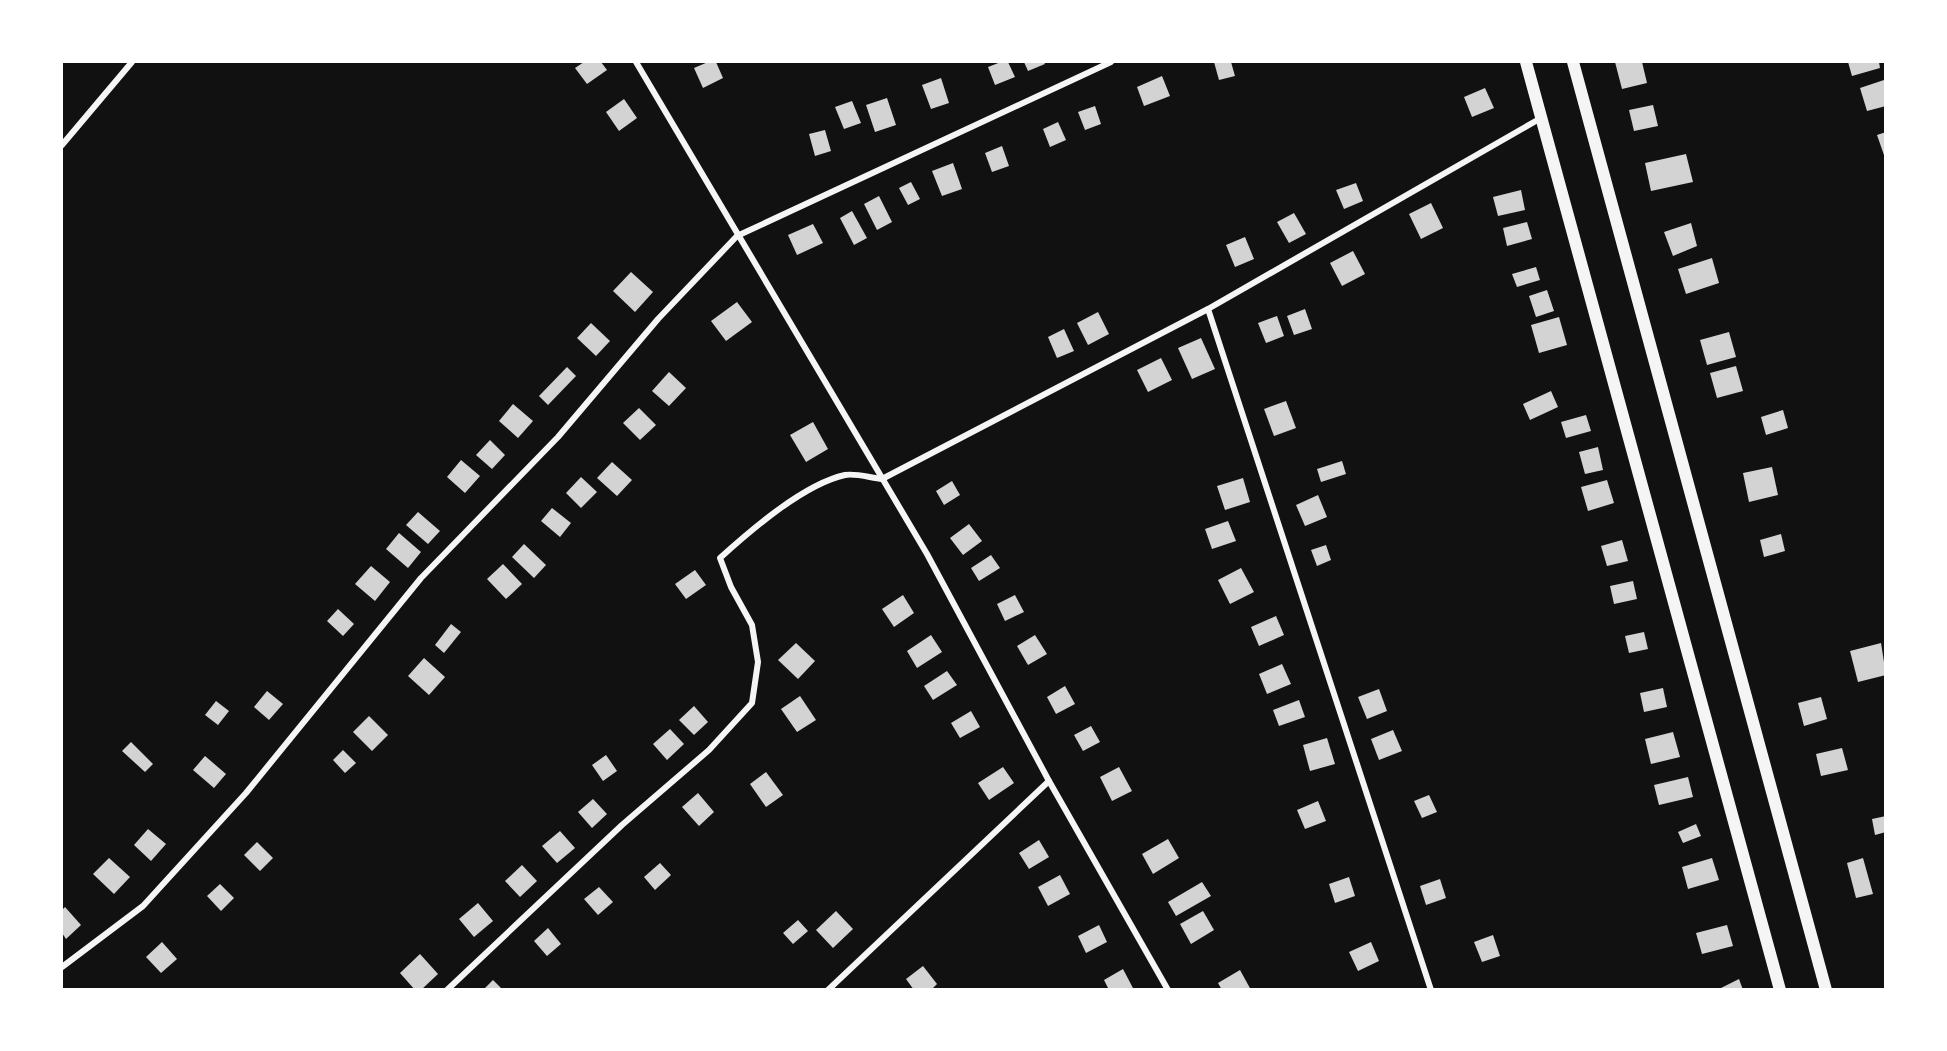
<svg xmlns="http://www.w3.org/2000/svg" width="1947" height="1051" font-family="Barlow,sans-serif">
<rect width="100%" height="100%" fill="#111"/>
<g fill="#d3d3d3">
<path d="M584,62h17l6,8 -20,14 -12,-16z"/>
<path d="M708,62h8l7,16 -20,10 -9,-20z"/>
<path d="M1001,62h7l7,15 -20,8 -7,-18z"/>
<path d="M1024,62h20l1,2 -17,7z"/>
<path d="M1214,62h17l4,14 -16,4z"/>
<path d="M1615,62h27l5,21 -25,6z"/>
<path d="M1848,62h31l1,6 -28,8z"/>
<path d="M1162,76l8,20 -26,10 -7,-19z"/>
<path d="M941,78l8,25 -18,6 -9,-24z"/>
<path d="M1884,80l2,26 -19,5 -7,-23z"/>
<path d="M1485,88l9,20 -22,9 -8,-20z"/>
<path d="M887,98l9,27 -21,7 -9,-27z"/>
<path d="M624,99l13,19 -18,13 -13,-19z"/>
<path d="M852,101l9,22 -17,6 -9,-22z"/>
<path d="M1653,105l5,21 -24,5 -5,-21z"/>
<path d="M1095,106l6,18 -16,6 -7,-18z"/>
<path d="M1058,122l8,18 -16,7 -7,-18z"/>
<path d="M825,130l6,21 -16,5 -6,-22z"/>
<path d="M1886,132v26h-1l-8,-23z"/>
<path d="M1002,146l7,20 -17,6 -7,-19z"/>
<path d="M1686,154l7,28 -42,9 -6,-28z"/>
<path d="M953,163l9,26 -20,7 -10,-25z"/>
<path d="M911,182l9,17 -12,6 -9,-17z"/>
<path d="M1356,183l7,18 -19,8 -8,-19z"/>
<path d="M1521,190l4,20 -27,6 -5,-19z"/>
<path d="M879,196l13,26 -15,8 -13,-26z"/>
<path d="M1431,203l12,25 -22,11 -12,-25z"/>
<path d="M852,211l15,27 -13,7 -14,-27z"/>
<path d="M1294,213l12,21 -17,9 -12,-21z"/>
<path d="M1527,222l5,17 -25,7 -4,-18z"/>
<path d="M1691,223l6,23 -24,10 -9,-24z"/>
<path d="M813,224l10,19 -26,12 -9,-20z"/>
<path d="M1245,237l9,22 -19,8 -9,-22z"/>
<path d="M1353,251l12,23 -23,12 -12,-23z"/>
<path d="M1712,258l7,25 -33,11 -8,-25z"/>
<path d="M1536,267l4,13 -23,7 -5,-13z"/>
<path d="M631,272l22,20 -18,20 -22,-21z"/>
<path d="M1547,290l7,21 -18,6 -7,-21z"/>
<path d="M737,302l15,20 -26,19 -15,-20z"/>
<path d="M1305,309l7,20 -18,6 -7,-19z"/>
<path d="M1098,312l11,22 -21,11 -11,-22z"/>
<path d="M1277,316l7,20 -18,7 -8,-20z"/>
<path d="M1559,317l8,28 -28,8 -8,-28z"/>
<path d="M591,323l19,18 -14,15 -19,-18z"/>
<path d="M1064,329l10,22 -17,7 -9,-21z"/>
<path d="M1729,332l7,25 -29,8 -7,-25z"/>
<path d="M1201,338l14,31 -23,10 -14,-31z"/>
<path d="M1161,358l11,22 -24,12 -11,-22z"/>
<path d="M1736,366l7,25 -26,7 -7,-25z"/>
<path d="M567,367l9,9 -28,29 -9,-9z"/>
<path d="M669,372l17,16 -17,18 -17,-15z"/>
<path d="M1551,391l7,16 -28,13 -7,-16z"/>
<path d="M1286,401l10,27 -22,8 -10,-27z"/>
<path d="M513,404l20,17 -15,17 -19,-17z"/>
<path d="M639,408l17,17 -16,15 -17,-17z"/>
<path d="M1783,410l5,18 -22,7 -5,-18z"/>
<path d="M1586,415l5,16 -25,7 -5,-16z"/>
<path d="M813,422l15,27 -22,13 -16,-27z"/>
<path d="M490,440l15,15 -13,14 -16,-14z"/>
<path d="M1598,447l5,23 -18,4 -6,-22z"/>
<path d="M461,460l19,16 -15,17 -18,-16z"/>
<path d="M1342,461l4,13 -25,8 -4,-13z"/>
<path d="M612,462l20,18 -15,16 -20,-18z"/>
<path d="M1772,467l6,28 -29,7 -6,-29z"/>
<path d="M581,477l16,15 -16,16 -15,-15z"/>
<path d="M1243,478l7,24 -25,8 -8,-24z"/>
<path d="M1607,480l7,23 -26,8 -7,-24z"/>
<path d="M952,481l8,14 -16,10 -8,-14z"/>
<path d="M1318,495l9,22 -22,9 -9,-21z"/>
<path d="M552,508l19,15 -11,14 -19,-16z"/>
<path d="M418,512l22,19 -12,13 -22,-19z"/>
<path d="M1228,521l8,20 -24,8 -7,-20z"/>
<path d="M969,524l13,17 -19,14 -13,-17z"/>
<path d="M399,533l22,19 -13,16 -22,-19z"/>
<path d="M1781,534l4,17 -21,6 -4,-17z"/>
<path d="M1622,540l6,21 -21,5 -6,-20z"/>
<path d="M524,544l22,21 -12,13 -22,-21z"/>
<path d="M1326,545l5,15 -14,6 -6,-16z"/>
<path d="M991,555l9,13 -21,13 -8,-13z"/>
<path d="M503,564l19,20 -16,15 -19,-20z"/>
<path d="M371,566l19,16 -15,19 -20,-17z"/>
<path d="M1241,568l13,24 -24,12 -12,-24z"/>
<path d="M695,570l11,15 -20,14 -11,-15z"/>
<path d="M1633,581l4,18 -23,5 -4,-18z"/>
<path d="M903,595l11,18 -20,14 -12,-18z"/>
<path d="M1015,595l9,17 -19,9 -8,-17z"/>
<path d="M338,609l16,15 -11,12 -16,-15z"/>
<path d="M1276,616l8,19 -25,11 -8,-19z"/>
<path d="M451,624l10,8 -17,21 -9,-8z"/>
<path d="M1644,632l4,17 -19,4 -4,-17z"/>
<path d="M931,635l11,17 -25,16 -10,-17z"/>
<path d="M1035,635l12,19 -19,11 -11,-19z"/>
<path d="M796,643l19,18 -17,18 -20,-19z"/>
<path d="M1881,643l5,32 -28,7 -8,-31z"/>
<path d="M424,658l21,19 -16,18 -21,-19z"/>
<path d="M1282,664l9,20 -24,10 -8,-20z"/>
<path d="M947,671l10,14 -24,15 -9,-14z"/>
<path d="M1065,686l10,18 -19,10 -9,-17z"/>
<path d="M1663,688l4,19 -23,5 -4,-19z"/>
<path d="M1379,689l8,22 -20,8 -9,-22z"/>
<path d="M267,691l16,13 -14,16 -15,-13z"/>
<path d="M800,696l16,24 -19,12 -16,-23z"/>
<path d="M1821,697l6,22 -23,7 -6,-23z"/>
<path d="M1299,700l6,17 -26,9 -6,-16z"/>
<path d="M216,701l13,10 -11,14 -13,-10z"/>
<path d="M694,706l14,16 -14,13 -15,-15z"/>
<path d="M971,711l9,16 -20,11 -9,-15z"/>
<path d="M369,716l19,19 -16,16 -19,-19z"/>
<path d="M1091,726l9,16 -17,9 -9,-16z"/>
<path d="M670,729l14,15 -17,16 -14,-16z"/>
<path d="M1393,730l9,21 -23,9 -8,-21z"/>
<path d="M1673,732l7,25 -29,7 -6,-25z"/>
<path d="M1327,738l8,26 -25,7 -7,-26z"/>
<path d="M131,742l22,22 -8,8 -23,-21z"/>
<path d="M1842,748l6,22 -27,6 -5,-22z"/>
<path d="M343,750l13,13 -11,10 -12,-13z"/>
<path d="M606,755l11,16 -14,10 -11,-16z"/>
<path d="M205,756l21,18 -12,14 -21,-18z"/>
<path d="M1003,767l11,16 -25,17 -11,-17z"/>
<path d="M1119,767l13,24 -20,10 -12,-24z"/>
<path d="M766,772l17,23 -17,12 -16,-23z"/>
<path d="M1688,777l5,20 -34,8 -5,-20z"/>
<path d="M698,793l16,19 -15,14 -17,-19z"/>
<path d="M1429,795l8,17 -15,6 -8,-17z"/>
<path d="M593,799l14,15 -15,14 -14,-16z"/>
<path d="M1318,801l8,20 -21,8 -8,-19z"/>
<path d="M1886,816v16l-11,3 -3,-16z"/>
<path d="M1696,824l5,12 -18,7 -5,-11z"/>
<path d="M148,829l18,15 -15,17 -17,-16z"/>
<path d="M560,831l15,17 -18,15 -15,-17z"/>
<path d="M1168,839l11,19 -26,16 -11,-20z"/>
<path d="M1039,840l10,17 -20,12 -10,-16z"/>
<path d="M257,842l16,16 -13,13 -16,-16z"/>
<path d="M109,858l21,19 -16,17 -21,-20z"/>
<path d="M1712,858l7,22 -31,9 -6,-22z"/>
<path d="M1863,858l10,36 -17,4 -9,-35z"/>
<path d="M660,863l11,12 -16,15 -11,-13z"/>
<path d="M522,865l15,16 -17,16 -15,-16z"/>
<path d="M1060,875l10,19 -22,12 -10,-19z"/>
<path d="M1349,877l6,19 -20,7 -6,-19z"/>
<path d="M1440,879l6,19 -20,7 -6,-19z"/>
<path d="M1202,882l9,14 -35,20 -8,-14z"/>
<path d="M220,884l14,14 -13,13 -14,-15z"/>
<path d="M599,887l14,15 -15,13 -14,-16z"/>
<path d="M478,903l15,18 -19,16 -15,-18z"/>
<path d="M65,907l16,18 -15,14 -4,-6v-23z"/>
<path d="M836,911l17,18 -20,19 -17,-18z"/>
<path d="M1203,911l11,19 -23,14 -11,-20z"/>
<path d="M798,920l10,11 -15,13 -10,-11z"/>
<path d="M1099,925l8,17 -21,11 -8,-17z"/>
<path d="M1727,925l6,21 -31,8 -6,-21z"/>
<path d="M548,928l13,16 -14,12 -13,-15z"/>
<path d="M1493,935l7,21 -18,6 -8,-20z"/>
<path d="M162,942l15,17 -16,14 -15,-16z"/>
<path d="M1371,942l8,19 -21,10 -9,-19z"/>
<path d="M420,954l18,20 -17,16h-6l-15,-17z"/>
<path d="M923,966l14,18 -6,6h-17l-8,-11z"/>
<path d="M1123,969l11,21h-25l-5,-10z"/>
<path d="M1240,970l11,20h-29l-4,-7z"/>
<path d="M1739,979l4,11h-26z"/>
<path d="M493,980l10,10h-20z"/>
</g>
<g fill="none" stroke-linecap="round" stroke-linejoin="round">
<g stroke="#f5f5f5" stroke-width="6">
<path d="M636,62l291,492 122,227 119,209"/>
<path d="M62,145l70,-83"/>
<path d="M1208,309l223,681"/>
<path d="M62,967l81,-61 103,-113 175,-215 137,-141 100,-118 79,-83 374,-174"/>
<path d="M447,990l175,-165 87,-75 43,-47 6,-41 -6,-37 -21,-38 -11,-29c31,-28 84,-74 125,-83 11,-2 26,3 37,4l326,-170 333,-191"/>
<path d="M828,990l221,-209"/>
</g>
<g stroke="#f5f5f5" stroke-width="12">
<path d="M1526,62l254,928"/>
<path d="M1573,62l253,928"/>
</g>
</g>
<rect width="1947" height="1051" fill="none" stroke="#ffffff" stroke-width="126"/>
</svg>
